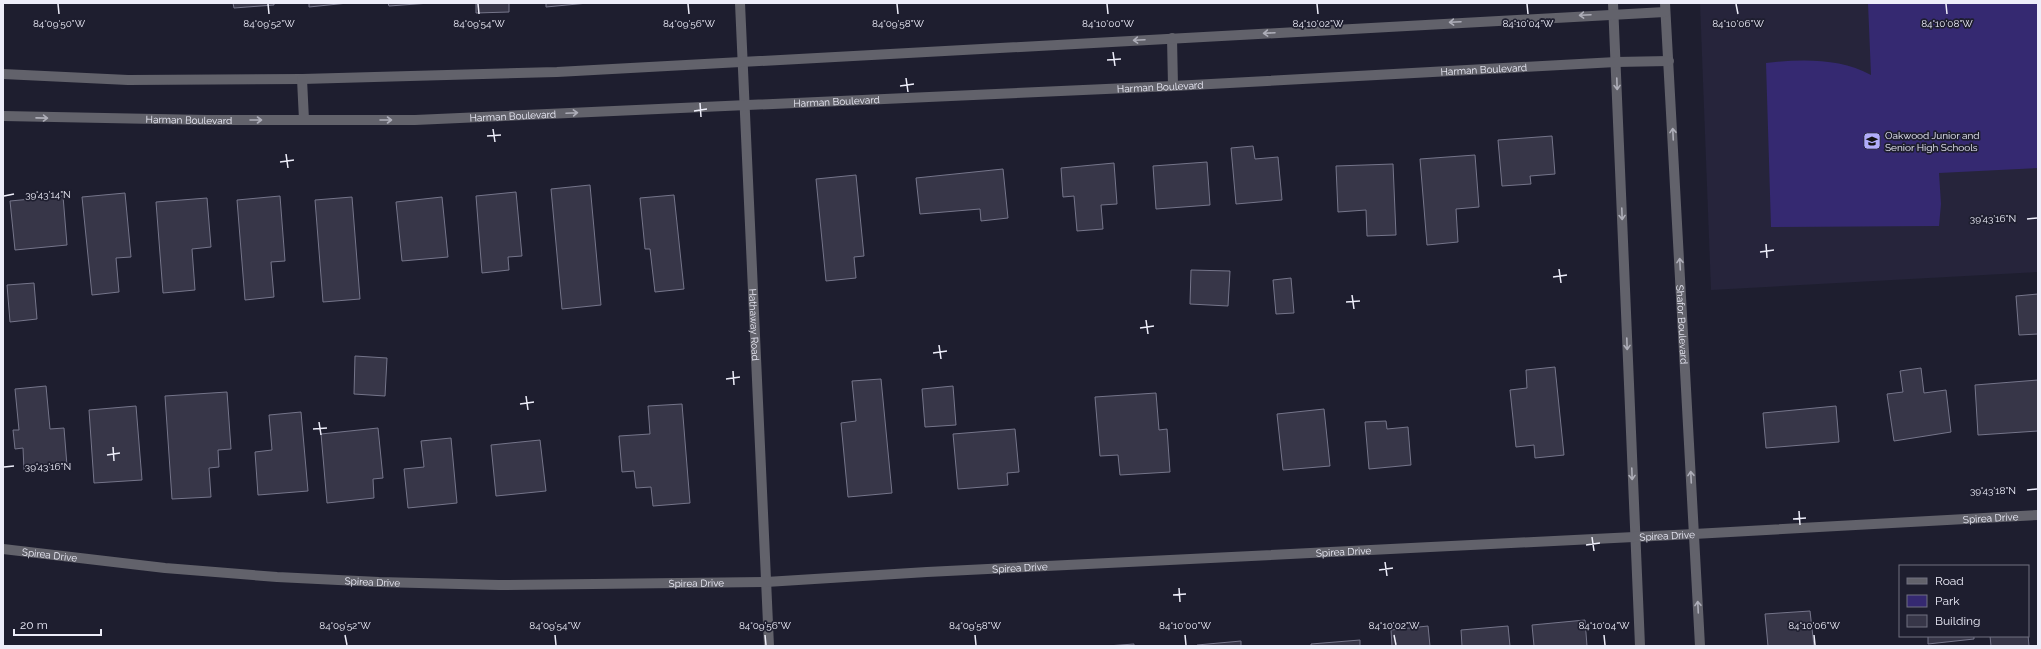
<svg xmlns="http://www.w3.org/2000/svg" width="2041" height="649" font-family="Raleway,sans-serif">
<rect width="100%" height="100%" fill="#1e1e2f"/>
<path fill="#26243b" d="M1700,3h338v269l-327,18z"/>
<path fill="#352971" d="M1868,3h170v165l-99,5 2,31 -2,22 -168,1 -5,-164c35,-4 74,-5 105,12z"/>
<g fill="#373648" stroke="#75758a">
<path d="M233,3h41v2l-40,3z"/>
<path d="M309,3h39l-39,4z"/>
<path d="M388,3h42l-41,3z"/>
<path d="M476,3h33v9l-33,1z"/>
<path d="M546,3h42l-42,4z"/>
<path d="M1552,136l3,38 -25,2 1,8 -29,2 -4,-46z"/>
<path d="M1253,146l2,13 23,-2 4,43 -46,4 -5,-56z"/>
<path d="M1475,155l4,52 -23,2 2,33 -31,3 -7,-86z"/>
<path d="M1207,162l3,43 -54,4 -3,-43z"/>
<path d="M1114,163l3,41 -16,1 2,24 -26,2 -3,-35 -11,1 -2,-29z"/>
<path d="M1393,164l3,71 -29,1 -1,-26 -28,2 -2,-46z"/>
<path d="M1003,169l5,49 -27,3 -1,-12 -60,5 -4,-36z"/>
<path d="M856,175l8,81 -10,1 2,21 -30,3 -10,-102z"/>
<path d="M590,185l11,120 -39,4 -11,-120z"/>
<path d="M516,192l6,64 -14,1 1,13 -27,3 -6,-77z"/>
<path d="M125,193l6,64 -15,1 3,34 -27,3 -10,-98z"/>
<path d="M674,195l10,94 -29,3 -5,-43h-5l-5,-51z"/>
<path d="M63,196l4,49 -52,5 -5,-49z"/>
<path d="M280,196l5,65 -14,1 3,35 -29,3 -8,-100z"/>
<path d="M352,197l8,102 -37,3 -8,-102z"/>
<path d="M442,197l6,60 -46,4 -6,-59z"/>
<path d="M207,198l4,49 -19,2 3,41 -32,3 -7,-91z"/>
<path d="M1191,270l39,1 -2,35 -38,-2z"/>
<path d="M1291,278l3,35 -18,1 -3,-34z"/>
<path d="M34,283l3,36 -27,3 -3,-37z"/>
<path d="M2038,294v40l-19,1 -3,-39z"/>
<path d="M355,356l32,2 -2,38 -31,-2z"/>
<path d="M1555,367l9,88 -29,3 -1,-13 -18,2 -6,-57 17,-2 -1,-18z"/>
<path d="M1921,368l3,25 22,-3 5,42 -57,9 -7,-47 16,-2 -3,-21z"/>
<path d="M881,379l11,114 -44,4 -7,-74 15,-2 -4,-40z"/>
<path d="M2038,380v51l-60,4 -3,-50z"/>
<path d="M46,386l4,43 14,-1 3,38 -43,4 -1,-22 -8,1 -2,-19h6l-4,-41z"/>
<path d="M953,386l3,39 -31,2 -3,-38z"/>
<path d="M227,392l4,57 -13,1 1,17 -10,1 2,29 -39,2 -7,-103z"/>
<path d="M1156,393l3,37 8,-1 3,43 -50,3 -2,-20 -18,1 -5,-59z"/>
<path d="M682,404l8,99 -37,3 -2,-19 -15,1 -2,-17 -12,1 -3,-36 31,-2 -2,-28z"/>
<path d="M136,406l6,74 -48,3 -5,-73z"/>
<path d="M1836,406l3,36 -73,6 -3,-35z"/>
<path d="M1324,409l6,57 -47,4 -6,-56z"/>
<path d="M301,412l7,79 -50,4 -3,-43 17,-2 -3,-35z"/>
<path d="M1386,421l1,8 21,-2 3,38 -42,4 -4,-47z"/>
<path d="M378,428l5,50 -10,1 1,19 -47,5 -6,-69z"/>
<path d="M1015,429l4,43 -12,1 1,12 -50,4 -5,-55z"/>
<path d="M451,438l6,65 -49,5 -4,-39 20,-2 -3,-26z"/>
<path d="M540,440l6,51 -50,5 -5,-51z"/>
<path d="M1810,611l4,35h-46l-3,-32z"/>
<path d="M1585,620l2,26h-53l-2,-21z"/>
<path d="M1428,626l2,20h-38l-1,-16z"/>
<path d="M1508,626l2,20h-48l-1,-16z"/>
<path d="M2028,635l1,11h-38l-1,-10z"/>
<path d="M1928,636h46v3l-46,5z"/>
<path d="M1360,640v6h-49v-2z"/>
<path d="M1241,641v5h-44v-1z"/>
<path d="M1134,644v2h-27z"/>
</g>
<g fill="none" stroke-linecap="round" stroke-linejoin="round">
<g stroke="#62626b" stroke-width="10">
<path id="s1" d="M740,3l29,643"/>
<path d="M1613,3l27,643"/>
<path id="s2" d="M1665,3l35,643"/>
<path d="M1172,38l1,48"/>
<path d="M3,74l125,6 174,-1 255,-7 1108,-60"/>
<path d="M302,79l2,41"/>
<path id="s3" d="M3,116l204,4h208l758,-34 443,-24 53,-1"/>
<path id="s4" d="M3,549l162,19 112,9 102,5 120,3 267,-3 161,-10 767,-38 344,-19"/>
</g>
</g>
<defs><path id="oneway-shaft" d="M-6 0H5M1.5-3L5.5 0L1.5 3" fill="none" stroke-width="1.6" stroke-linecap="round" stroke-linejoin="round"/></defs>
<g stroke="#aeaeb9">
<use href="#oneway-shaft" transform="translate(1585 15) rotate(177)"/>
<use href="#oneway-shaft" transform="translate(1455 22) rotate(177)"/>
<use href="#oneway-shaft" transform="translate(1269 33) rotate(177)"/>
<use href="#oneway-shaft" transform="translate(1139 40) rotate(177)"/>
<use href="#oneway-shaft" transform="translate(1617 84) rotate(88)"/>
<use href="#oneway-shaft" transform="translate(572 113) rotate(-3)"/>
<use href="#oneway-shaft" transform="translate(42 118) rotate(1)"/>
<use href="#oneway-shaft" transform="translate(256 120)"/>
<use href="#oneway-shaft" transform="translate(386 120)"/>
<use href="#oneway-shaft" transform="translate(1673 134) rotate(-93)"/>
<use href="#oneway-shaft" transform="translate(1622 214) rotate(88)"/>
<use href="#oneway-shaft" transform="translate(1680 264) rotate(-93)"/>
<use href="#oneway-shaft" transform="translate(1627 344) rotate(88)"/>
<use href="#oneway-shaft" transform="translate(1632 474) rotate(88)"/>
<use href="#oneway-shaft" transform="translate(1691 477) rotate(-93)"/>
<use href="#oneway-shaft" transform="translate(1698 607) rotate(-93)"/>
</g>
<path fill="none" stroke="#ededf9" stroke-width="1.5" d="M58,4l1,10M268,4l1,10M478,4l1,10M688,4l1,10M897,4l1,10M1107,4l1,10M1317,4l1,10M1527,4l1,10M1736,4l2,10M1946,4l1,10M1113,52l2,14M1107,60l14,-1M906,78l2,14M900,86l14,-2M700,103l1,14M694,111l13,-2M493,129l2,13M487,136l14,-1M286,154l2,14M280,162l14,-2M4,196l10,-2M2027,219l10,-1M1766,244l1,14M1760,252l14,-2M1559,269l2,14M1553,277l14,-2M1352,295l2,14M1346,302l14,-1M1146,320l2,14M1140,328l14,-2M939,345l2,14M933,353l14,-2M733,371l1,14M726,379l14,-2M526,396l2,14M520,404l14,-2M319,422l2,13M313,429l14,-1M113,447l1,14M107,455l13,-2M4,467l10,-1M2027,490l10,-1M1799,511l1,14M1793,519l13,-1M1592,537l2,14M1586,545l14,-2M1385,562l2,14M1379,570l14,-2M1179,588l1,14M1173,595l13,-1M345,635l2,10M555,635l1,10M765,635l1,10M975,635l1,10M1185,635l1,10M1394,635l2,10M1604,635l1,10M1814,635l1,10"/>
<defs>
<symbol id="school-square" viewBox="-11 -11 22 22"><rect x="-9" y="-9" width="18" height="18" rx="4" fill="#b1adfa" stroke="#1e1e2f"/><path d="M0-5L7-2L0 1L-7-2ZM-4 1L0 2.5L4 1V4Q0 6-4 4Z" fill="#111"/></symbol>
</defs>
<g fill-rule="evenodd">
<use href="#school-square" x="1862" y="131" width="20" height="20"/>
</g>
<g text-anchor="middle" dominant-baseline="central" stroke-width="3.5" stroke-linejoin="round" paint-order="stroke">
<g font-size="10" fill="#ededf9" stroke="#1e1e2f">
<text stroke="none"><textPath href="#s3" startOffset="1482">Harman Boulevard</textPath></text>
<text stroke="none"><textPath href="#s3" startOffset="1158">Harman Boulevard</textPath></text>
<text stroke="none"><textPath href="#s3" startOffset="834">Harman Boulevard</textPath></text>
<text stroke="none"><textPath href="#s3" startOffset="510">Harman Boulevard</textPath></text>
<text stroke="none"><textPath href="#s3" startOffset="186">Harman Boulevard</textPath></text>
<text stroke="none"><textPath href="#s2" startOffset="322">Shafor Boulevard</textPath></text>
<text stroke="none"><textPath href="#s1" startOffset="322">Hathaway Road</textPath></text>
<text stroke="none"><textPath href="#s4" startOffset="1991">Spirea Drive</textPath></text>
<text stroke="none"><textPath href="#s4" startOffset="1667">Spirea Drive</textPath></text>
<text stroke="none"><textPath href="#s4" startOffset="1343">Spirea Drive</textPath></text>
<text stroke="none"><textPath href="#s4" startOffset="47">Spirea Drive</textPath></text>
<text stroke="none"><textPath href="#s4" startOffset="1019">Spirea Drive</textPath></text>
<text stroke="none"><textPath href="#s4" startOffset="371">Spirea Drive</textPath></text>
<text stroke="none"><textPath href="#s4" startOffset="695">Spirea Drive</textPath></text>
</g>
<g font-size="10" fill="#ededf9" stroke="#1e1e2f" text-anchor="start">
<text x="1885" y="135">Oakwood Junior and<tspan x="1885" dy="12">Senior High Schools</tspan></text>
</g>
</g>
<g font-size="10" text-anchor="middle" fill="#ededf9" stroke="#1e1e2f" stroke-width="3.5" stroke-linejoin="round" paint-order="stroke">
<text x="59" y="27">84°09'50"W</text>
<text x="269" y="27">84°09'52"W</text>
<text x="479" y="27">84°09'54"W</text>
<text x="689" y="27">84°09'56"W</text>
<text x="898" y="27">84°09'58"W</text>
<text x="1108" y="27">84°10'00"W</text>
<text x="1318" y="27">84°10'02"W</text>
<text x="1528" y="27">84°10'04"W</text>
<text x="1738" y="27">84°10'06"W</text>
<text x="1947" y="27">84°10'08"W</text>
<text x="48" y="198">39°43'14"N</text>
<text x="1993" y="222">39°43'16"N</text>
<text x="48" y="470">39°43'16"N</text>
<text x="1993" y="494">39°43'18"N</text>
<text x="345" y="629">84°09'52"W</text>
<text x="555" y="629">84°09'54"W</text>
<text x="765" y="629">84°09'56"W</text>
<text x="975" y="629">84°09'58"W</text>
<text x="1185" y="629">84°10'00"W</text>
<text x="1394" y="629">84°10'02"W</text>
<text x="1604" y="629">84°10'04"W</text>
<text x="1814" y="629">84°10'06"W</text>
</g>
<rect width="2041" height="649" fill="none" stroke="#ededf9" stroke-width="8"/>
<rect x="1899" y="565" width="130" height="72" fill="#1e1e2f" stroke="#717180"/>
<rect x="1907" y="578" width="20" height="6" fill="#62626b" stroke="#717180"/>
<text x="1935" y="585" font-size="12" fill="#ededf9">Road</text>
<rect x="1907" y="595" width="20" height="12" fill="#352971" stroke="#717180"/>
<text x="1935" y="605" font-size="12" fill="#ededf9">Park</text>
<rect x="1907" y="615" width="20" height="12" fill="#373648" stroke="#717180"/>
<text x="1935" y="625" font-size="12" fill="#ededf9">Building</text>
<path d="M14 629v6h87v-6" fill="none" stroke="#ededf9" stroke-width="2"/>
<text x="20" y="629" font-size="12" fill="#ededf9" stroke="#1e1e2f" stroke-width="3" paint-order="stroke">20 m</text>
</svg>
